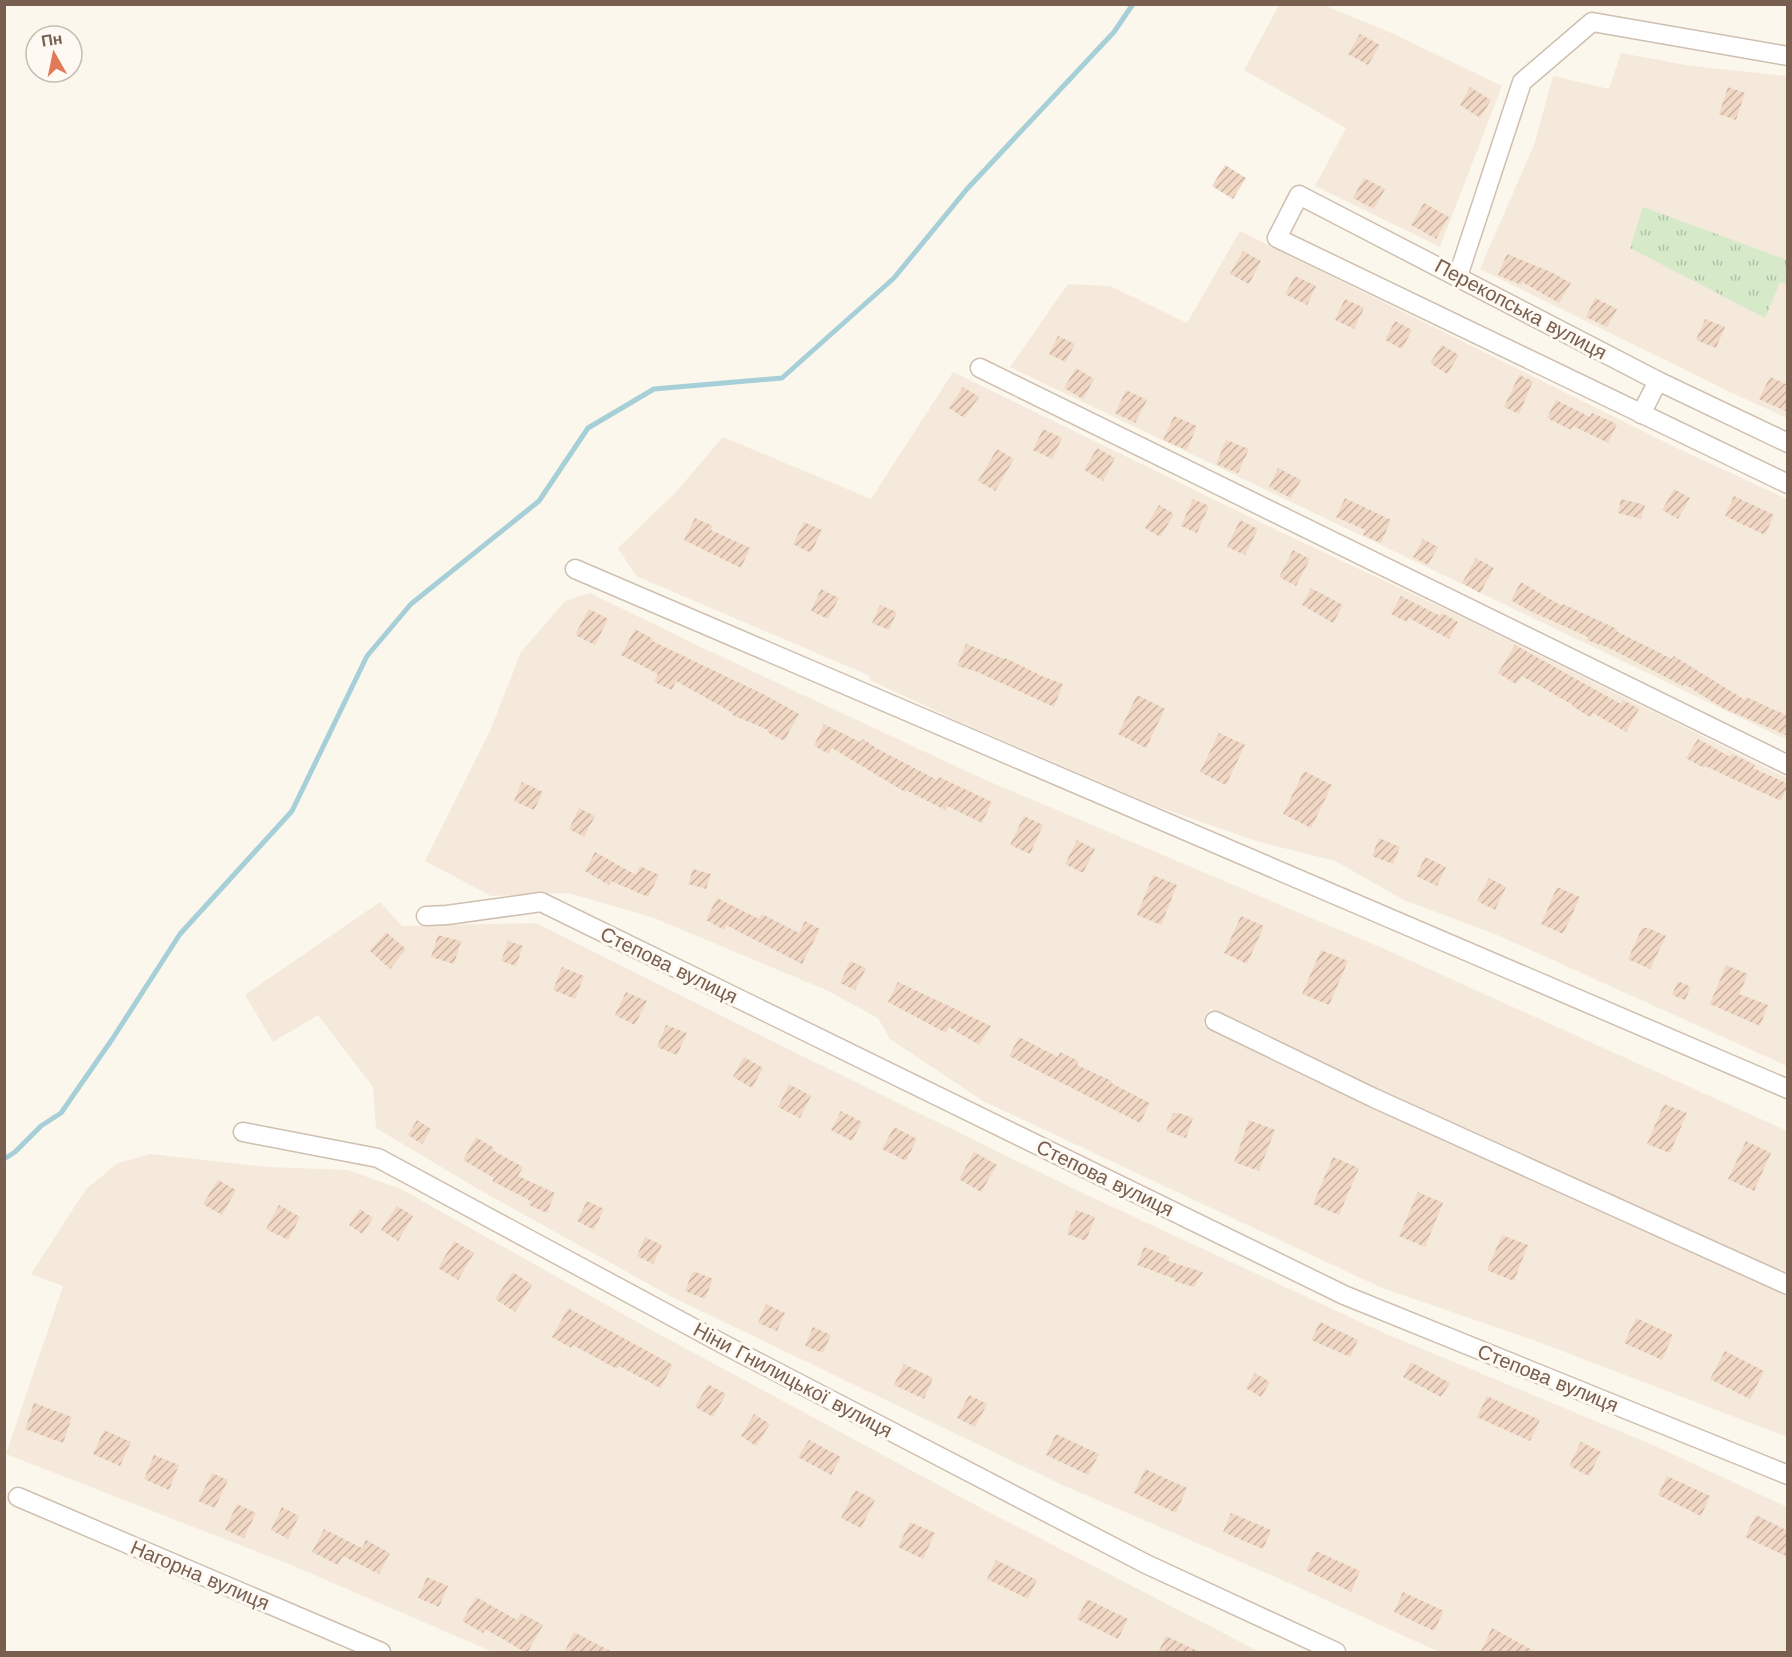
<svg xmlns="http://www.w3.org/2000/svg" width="1792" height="1657" font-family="'Work Sans',sans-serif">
<defs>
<pattern id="grass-tufts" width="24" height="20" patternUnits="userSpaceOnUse" patternTransform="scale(1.5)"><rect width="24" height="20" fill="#d6eaca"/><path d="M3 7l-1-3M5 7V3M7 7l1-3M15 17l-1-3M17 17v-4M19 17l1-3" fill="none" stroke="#b2c1a6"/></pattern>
<pattern id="building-hatch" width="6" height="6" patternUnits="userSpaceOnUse" patternTransform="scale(1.5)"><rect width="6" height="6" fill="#f1d8c5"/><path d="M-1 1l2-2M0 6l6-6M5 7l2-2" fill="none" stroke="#c8b2a2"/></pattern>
</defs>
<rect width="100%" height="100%" fill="#fcf7ec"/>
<g fill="#f4e9db">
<path d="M1279,5h45l72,30 106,51 -62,161 -125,-61 31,-58 -102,-58z"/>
<path d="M1621,53l70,13 96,10v342l-57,-26 -250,-123 54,-124 19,-69 56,13z"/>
<path d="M1240,231l439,218 108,50v241l-777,-373 58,-83 42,2 77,37z"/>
<path d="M953,372l336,164 179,84 319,158v288l-292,-132 -91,-34 -69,-39 -79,-20 -100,-35 -198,-85 -88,-41v-4l-234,-100 -18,-28 58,-56 47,-55 148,62z"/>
<path d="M590,593l115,56 276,129 406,172 400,181v146l-513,-234 -64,-34 -7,16 153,72 431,195v145l-251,-96 -154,-53 -399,-187 -93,-62 -12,-21 -52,-28 -172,-72 -85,-25 -78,3 -66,-35 65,-130 31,-79 44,-51z"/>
<path d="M380,902l22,24 134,-3 244,122 294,144 310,144 269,112 134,62v141l-2,4h-346l-161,-74 -220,-95 -386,-186 -194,-108 -102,-61 -3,-41 -55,-72 -45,27 -28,-47z"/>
<path d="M151,1154l117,13 80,3 53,19 243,137 337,182 279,144h-767l-202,-87 -285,-111 57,-168 -32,-12 55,-85 32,-26z"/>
</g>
<path fill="url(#grass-tufts)" d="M1643,207l144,53v25l-7,-3 -15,36 -135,-70z"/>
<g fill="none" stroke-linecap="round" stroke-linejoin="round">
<path stroke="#a7cfd8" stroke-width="5" d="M4,1159l11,-7 26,-26 20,-13 52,-75 67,-104 112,-123 75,-155 44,-52 128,-103 49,-73 66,-39 128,-11 112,-100 73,-89 147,-157 19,-28"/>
</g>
<g fill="url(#building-hatch)">
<path d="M1360,34l20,11 -12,20 -20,-11z"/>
<path d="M1470,87l21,13 -11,18 -20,-13z"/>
<path d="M1728,87l17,6 -9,27 -17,-6z"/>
<path d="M1225,165l21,13 -13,21 -21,-13z"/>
<path d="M1364,178l21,11 -11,20 -21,-11z"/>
<path d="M1424,203l25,14 -13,22 -25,-14z"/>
<path d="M1243,251l18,10 -12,23 -19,-10z"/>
<path d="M1507,254l44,18 20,11 -12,20 -37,-21 -1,3 -23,-10z"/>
<path d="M1295,276l21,10 -9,19 -22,-11z"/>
<path d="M1595,298l22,11 -10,18 -21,-10z"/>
<path d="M1345,299l19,9 -10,21 -19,-9z"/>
<path d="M1705,319l20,8 -9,21 -20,-8z"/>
<path d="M1395,321l17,9 -10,19 -17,-9z"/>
<path d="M1058,336l17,8 -10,18 -16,-8z"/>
<path d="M1442,345l17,10 -12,19 -17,-11z"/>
<path d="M1076,368l18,11 -11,20 -19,-11z"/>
<path d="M1519,375l14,6 -14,33 -15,-7z"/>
<path d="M1770,377l18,8v27l-29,-13z"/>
<path d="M963,387l16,10 -15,21 -15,-10z"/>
<path d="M1126,390l21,10 -12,23 -20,-10z"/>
<path d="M1556,400l34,17 2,-4 25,11 -9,19 -35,-17 -2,4 -24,-12z"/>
<path d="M1174,416l23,10 -10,24 -24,-10z"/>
<path d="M1043,429l19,9 -10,21 -19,-9z"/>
<path d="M1226,440l23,9 -11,24 -22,-9z"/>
<path d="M1097,448l18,10 -12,23 -19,-11z"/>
<path d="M997,449l17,10 -19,32 -17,-10z"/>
<path d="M1278,468l23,12 -10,18 -22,-11z"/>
<path d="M1674,489l16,9 -12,21 -16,-9z"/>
<path d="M1734,496l40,19 -9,20 -40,-19z"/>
<path d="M1345,498l46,22 -10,23 -18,-8 2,-5 -29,-13z"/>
<path d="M1193,499l16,7 -12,27 -16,-7z"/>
<path d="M1621,499l24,6 -4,14 -23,-6z"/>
<path d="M1159,505l15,9 -14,23 -15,-9z"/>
<path d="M695,518l18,8 -2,4 39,18 -9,20 -57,-28z"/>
<path d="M1240,520l18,9 -13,26 -18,-8z"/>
<path d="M804,522l18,8 -11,23 -18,-9z"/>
<path d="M1423,539l15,8 -10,18 -15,-8z"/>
<path d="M1293,550l17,9 -14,27 -17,-9z"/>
<path d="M1476,558l18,10 -14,25 -18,-10z"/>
<path d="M1521,582l41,24 1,-2 54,25 -1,2 56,28 2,-3 71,44 1,-3 42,19v20l-65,-28 -39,-24 -1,2 -74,-38 -22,-8 1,-3 -62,-28 -15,-9z"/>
<path d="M1311,588l32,17 -10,18 -31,-18z"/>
<path d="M821,589l18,9 -11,21 -17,-8z"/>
<path d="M1401,596l39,20 2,-3 16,9 -9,17 -40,-21 -2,4 -16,-8z"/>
<path d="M880,605l17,7 -8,18 -17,-7z"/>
<path d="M589,609l19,10 -13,26 -20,-10z"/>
<path d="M635,629l18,10 -1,2 115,55 32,18 -15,27 -17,-9 1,-2 -36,-15 1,-2 -57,-32 -4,9 -18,-8 4,-8 -37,-19z"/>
<path d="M966,644l38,15 1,-1 37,18 21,8 -9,23 -79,-36 -18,-5z"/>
<path d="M1515,645l106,59 2,-4 16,9 -13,23 -33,-19 -3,4 -18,-11 1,-1 -51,-29 -6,8 -18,-11z"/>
<path d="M1137,695l28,14 -19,39 -28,-14z"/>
<path d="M824,724l36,18 3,-3 15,10 59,31 2,-3 53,25 -10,21 -35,-17 -2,4 -39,-20 -1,2 -73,-44 -3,6 -15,-8z"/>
<path d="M1219,733l26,12 -19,40 -26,-13z"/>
<path d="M1698,739l32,18 2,-3 23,11 -2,3 35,16 -7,17 -76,-35 -1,2 -18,-10z"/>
<path d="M1304,771l28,14 -21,43 -28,-14z"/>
<path d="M522,782l21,10 -9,18 -20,-9z"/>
<path d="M579,808l16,8 -11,21 -15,-8z"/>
<path d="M1024,816l19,9 -13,29 -20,-9z"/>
<path d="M1379,838l21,9 -7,17 -21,-8z"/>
<path d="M1077,840l18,9 -12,24 -18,-9z"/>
<path d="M595,852l41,23 4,-9 19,9 -11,22 -37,-16 -2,4 -24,-14z"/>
<path d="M1425,857l21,10 -9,19 -21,-10z"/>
<path d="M693,869l18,5 -5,15 -18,-5z"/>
<path d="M1153,875l24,10 -16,40 -24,-10z"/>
<path d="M1489,878l17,9 -11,23 -18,-9z"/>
<path d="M1557,887l23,10 -17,37 -22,-10z"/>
<path d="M717,898l42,21 3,-5 37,19 6,-12 15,8 -18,35 -76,-39 -2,5 -18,-10z"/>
<path d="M1241,916l23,10 -17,38 -23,-11z"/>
<path d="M1642,928h6l18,8 -16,33 -22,-10z"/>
<path d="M386,932l20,17 -16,20 -20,-18z"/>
<path d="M438,935l23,6 -7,23 -23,-7z"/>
<path d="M508,941l15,5 -7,20 -15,-5z"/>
<path d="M1321,950l27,11 -19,44 -27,-11z"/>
<path d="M850,961l16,7 -11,22 -15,-7z"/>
<path d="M1726,965l22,9 -9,20 29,11 -8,21 -50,-22z"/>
<path d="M562,967l22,9 -9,23 -22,-9z"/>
<path d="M1678,981l13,6 -6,13 -13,-5z"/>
<path d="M898,982l93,44 -12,19 -30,-18 -3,6 -58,-31z"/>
<path d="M626,992l21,9 -12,24 -20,-10z"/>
<path d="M666,1025l21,8 -10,22 -20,-8z"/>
<path d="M1019,1037l39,20 2,-5 19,9 -2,4 35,16 -1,2 39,20 -10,20 -131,-67z"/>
<path d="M744,1057l19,11 -11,20 -19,-11z"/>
<path d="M789,1084l22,12 -11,22 -22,-11z"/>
<path d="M1664,1104l23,9 -17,40 -23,-9z"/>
<path d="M841,1111l21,11 -10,19 -21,-11z"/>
<path d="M1173,1113h6l14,5 -7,20 -20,-7z"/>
<path d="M417,1120l14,9 -9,15 -14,-9z"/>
<path d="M1249,1120l26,10 -16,41 -25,-9z"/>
<path d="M894,1127l23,12 -11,22 -24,-12z"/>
<path d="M476,1137l18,11 -2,2 31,17 -5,9 37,17 -8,20 -18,-8 2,-4 -39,-20 2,-3 -31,-18z"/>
<path d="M1746,1141l25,12 -17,38 -26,-12z"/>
<path d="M974,1152l23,13 -16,27 -22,-13z"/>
<path d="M1333,1157l26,11 -20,47 -26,-11z"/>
<path d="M218,1180l18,10 -14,25 -19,-11z"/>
<path d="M1418,1192l25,11 -18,44 -26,-11z"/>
<path d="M587,1201l17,8 -10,21 -17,-9z"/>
<path d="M279,1205l21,12 -12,23 -22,-11z"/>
<path d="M397,1206l16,10 -15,25 -17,-11z"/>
<path d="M360,1209l13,9 -11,16 -13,-9z"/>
<path d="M1076,1210l19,7 -9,24 -19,-7z"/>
<path d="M1502,1235l26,10 -14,36 -27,-11z"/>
<path d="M645,1237l17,8 -9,19 -16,-8z"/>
<path d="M454,1241l20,12 -16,27 -20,-12z"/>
<path d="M1144,1247l26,10 -2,4 35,11 -9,15 -20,-6 1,-2 -38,-14z"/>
<path d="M693,1271l20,8 -8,20 -20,-8z"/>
<path d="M513,1272l19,13 -17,27 -20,-13z"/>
<path d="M766,1304l19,9 -8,18 -19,-8z"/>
<path d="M568,1308l105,57 -13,23 -41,-22 -2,3 -44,-24 -2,3 -19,-11z"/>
<path d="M1636,1318l37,17 -11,25 -38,-17z"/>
<path d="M1320,1322l38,18 -8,17 -39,-17z"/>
<path d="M813,1327l18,8 -8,18 -18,-7z"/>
<path d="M1725,1351l39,20 -14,28 -40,-20z"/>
<path d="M1411,1362l39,21 -9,14 -38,-20z"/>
<path d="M904,1364l29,14 -9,21 -30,-14z"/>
<path d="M1255,1373l15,9 -9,15 -15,-9z"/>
<path d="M708,1384l18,10 -13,23 -18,-10z"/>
<path d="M969,1395l18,9 -12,23 -18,-9z"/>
<path d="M1487,1396l53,24 -10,21 -53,-24z"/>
<path d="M34,1403l38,14 -9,26 -38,-14z"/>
<path d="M754,1414l16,10 -14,22 -15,-10z"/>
<path d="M104,1430l27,12 -11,24 -27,-12z"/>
<path d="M1056,1434l43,20 -11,21 -42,-20z"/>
<path d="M809,1440l32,17 -10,18 -33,-18z"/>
<path d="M1581,1442l20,10 -12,24 -20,-10z"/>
<path d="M154,1455l25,10 -10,25 -25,-11z"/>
<path d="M1145,1469l42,19 -11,25 -42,-20z"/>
<path d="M212,1473l16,7 -13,28 -17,-7z"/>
<path d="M1667,1476l43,20 -9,20 -43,-21z"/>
<path d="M855,1490l20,10 -14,28 -20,-10z"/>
<path d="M237,1504l19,9 -12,25 -19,-8z"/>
<path d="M282,1507l17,9 -11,23 -17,-9z"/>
<path d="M1231,1513l40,17 -8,19 -40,-17z"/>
<path d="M1756,1515l32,16v26l-43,-20z"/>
<path d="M910,1522l25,11 -12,26 -25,-12z"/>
<path d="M324,1529l38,19 4,-8 24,13 -11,21 -36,-18 -5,9 -26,-13z"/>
<path d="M1316,1551l44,20 -9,21 -45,-22z"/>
<path d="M996,1560l41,20 -9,19 -41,-20z"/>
<path d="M427,1577l21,9 -9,21 -21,-9z"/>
<path d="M1403,1592l41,19 -10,20 -40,-19z"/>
<path d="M476,1597l41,23 4,-7 22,12 -16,28 -42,-24 -2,4 -21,-12z"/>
<path d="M1087,1599l41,20 -10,20 -41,-20z"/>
<path d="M1492,1628l46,25h-58z"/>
<path d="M574,1632l40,21h-50z"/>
<path d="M1166,1636l36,17h-44z"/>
</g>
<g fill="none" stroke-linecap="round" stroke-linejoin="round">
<defs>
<g id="street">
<path d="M1458,276l64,-194 70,-60 196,34"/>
<path d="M980,368l808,397"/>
<path d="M1641,414l17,-33"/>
<path d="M1788,443l-130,-62 -359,-186 -22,43 511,246"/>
<path d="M575,569l1213,520"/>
<path d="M426,916l21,-1 94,-13 803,393 444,180"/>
<path d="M1215,1021l159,77 414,187"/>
<path d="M243,1132l135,26 347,187 421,219 190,88"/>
<path d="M18,1497l363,155"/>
</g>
</defs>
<use href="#street" stroke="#cfbfb1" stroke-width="21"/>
<use href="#street" stroke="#fff" stroke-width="18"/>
</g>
<g text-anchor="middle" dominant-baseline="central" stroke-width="6" stroke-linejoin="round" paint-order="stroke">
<g font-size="20" fill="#785f4f" stroke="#fefaf3">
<text transform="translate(1521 309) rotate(28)">Перекопська вулиця</text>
<text transform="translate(669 965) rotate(26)">Степова вулиця</text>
<text transform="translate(1105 1178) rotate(26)">Степова вулиця</text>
<text transform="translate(1548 1378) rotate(22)">Степова вулиця</text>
<text transform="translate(793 1380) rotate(28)">Ніни Гнилицької вулиця</text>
<text transform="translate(200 1575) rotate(23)">Нагорна вулиця</text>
</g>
</g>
<rect width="1792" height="1657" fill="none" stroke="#785f4f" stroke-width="12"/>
<g transform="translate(54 54) rotate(351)"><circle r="28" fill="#fefaf3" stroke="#c8bcb1" stroke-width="1.5"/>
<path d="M0-4.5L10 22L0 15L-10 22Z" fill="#e07a58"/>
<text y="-9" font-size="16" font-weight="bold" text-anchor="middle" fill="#785f4f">Пн</text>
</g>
</svg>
